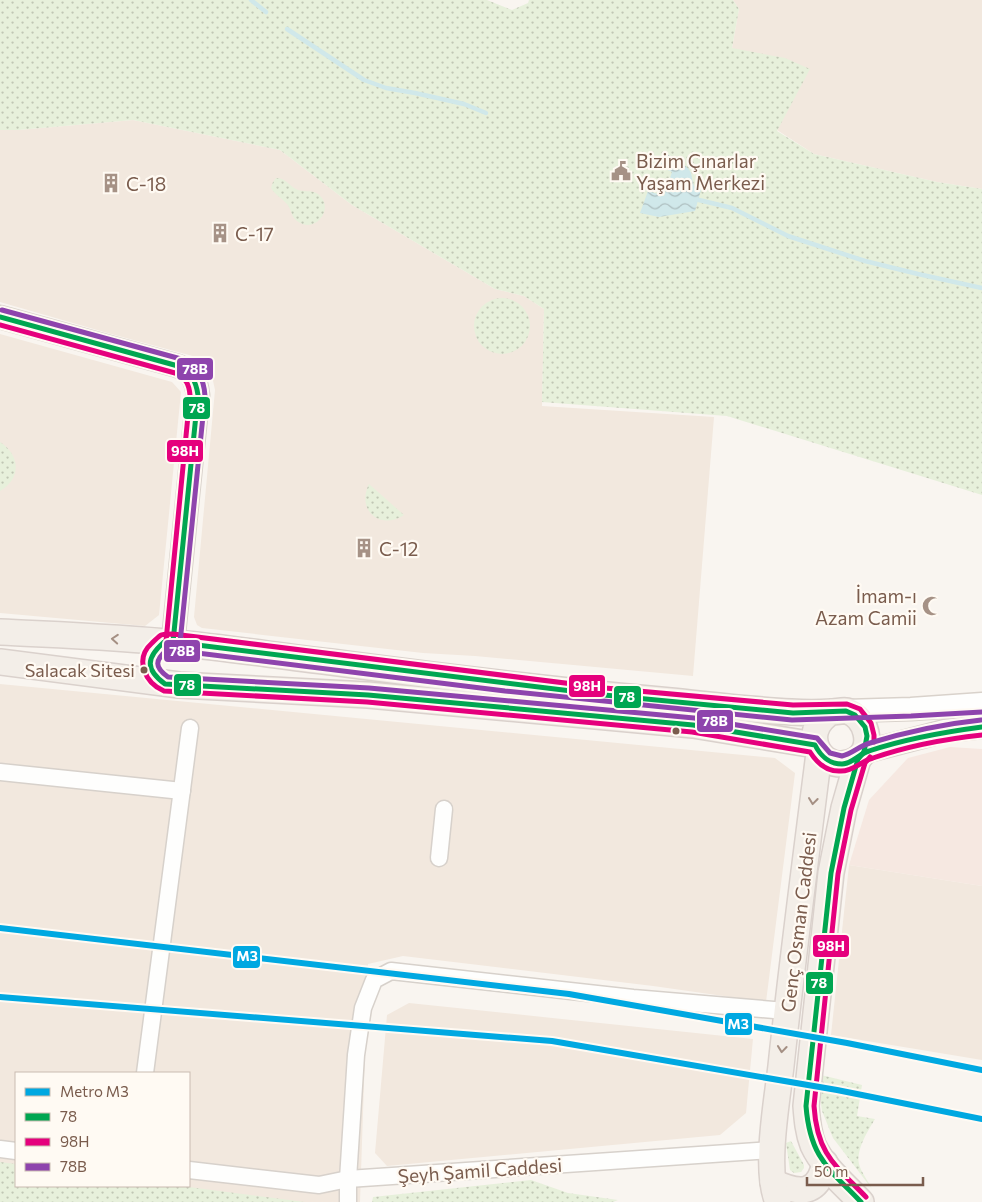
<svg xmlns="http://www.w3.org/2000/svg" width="982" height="1202" font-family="Commissioner,sans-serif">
<defs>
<pattern id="grass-dots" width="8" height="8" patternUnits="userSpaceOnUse" patternTransform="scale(1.25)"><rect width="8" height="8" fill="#e7f0db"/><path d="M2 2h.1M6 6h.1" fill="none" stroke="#c0c6b4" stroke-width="1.8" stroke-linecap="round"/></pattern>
<pattern id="water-waves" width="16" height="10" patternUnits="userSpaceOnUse" patternTransform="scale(1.25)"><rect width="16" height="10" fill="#d0e8ea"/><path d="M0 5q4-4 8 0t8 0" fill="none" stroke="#aebfc0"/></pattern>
</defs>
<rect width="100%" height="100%" fill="#f9f5f0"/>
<g fill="#f2e8de" fill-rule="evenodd">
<path d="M733,0h249v189l-45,-7 -123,-28 -37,-24 -45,-82 7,-39z"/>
<path d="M133,120l147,30 72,55 143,84 29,7 20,13 -2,97 172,11 -21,259 -218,-20 -52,-3 -221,-25 -5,-3 -3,-8 21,-227 -3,-14 -5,-10 -7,-8 -11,-3 -78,-21 -111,-32v-172h18z"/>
<path d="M0,334l172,48 9,10 -22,223 -14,11 -145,-13z"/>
<path d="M0,684l775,74 20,15 -29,229 -113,-16 -250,-30 -35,8 -8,238h-360zM16,1073h173v113h-173z"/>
<path d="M849,865l133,21v174l-151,-25z"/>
<path d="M409,1003l344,36 -7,74 -26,22 -333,31 -12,-13 12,-138z"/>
</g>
<path fill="#f6e8e1" d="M950,747l32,2v137l-133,-21 20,-65 39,-42z"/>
<g fill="url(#grass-dots)">
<path d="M0,0h487l25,10 16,-7 1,-3h204l6,9 -7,39 53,10 25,11 -33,62 37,23 123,28 45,7v306l-255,-79 -185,-14 2,-93 -20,-13 -29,-7 -143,-84 -72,-55 -147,-30 -115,10h-18z"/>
<path d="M276,178c10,0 12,7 20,11 7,4 15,0 22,5 18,14 -3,41 -21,27 -6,-4 -5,-11 -10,-17 -5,-6 -12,-9 -16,-16l2,-6z"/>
<circle cx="502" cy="326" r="28"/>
<path d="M0,442c20,13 22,36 0,49z"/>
<path d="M369,484l35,31c-24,16 -48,-5 -35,-31z"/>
<path d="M817,1074l45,11 -5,31 18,3c-7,12 -19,30 -16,45 2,8 9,17 13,25l-39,-51 -11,-27z"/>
<path d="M791,1141l13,24v3l-3,4 -7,1 -4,-3 -4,-27z"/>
<path d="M0,1162l16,2v22h165l124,16h-305z"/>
<path d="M531,1180l37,13 50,7 -5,2h-241l1,-5z"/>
</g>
<path fill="url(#water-waves)" d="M664,151c8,9 23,12 27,22 1,4 1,8 3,13l7,4 -6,21 -36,6 -19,-4 8,-22 16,5 8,-24 -13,-6z"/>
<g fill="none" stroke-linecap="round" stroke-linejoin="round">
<g stroke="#d0e8ea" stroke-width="4.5">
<path d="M251,0l15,12"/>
<path d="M287,29l77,51 22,8 29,5 49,11 22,9"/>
<path d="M699,200l33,8 56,28 77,25 53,13 64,14"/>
</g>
<defs>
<g id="street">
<path d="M0,772l182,19"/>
<path d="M439,858l5,-49"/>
<path d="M145,1073l45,-345"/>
<path d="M0,1149l16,2"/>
<path d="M189,1170l130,15 29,-6 424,-29"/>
<path d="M348,1202v-23l8,-124 7,-47 11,-28 17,-9 242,27 153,13"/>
</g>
<g id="secondary">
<path d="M0,317l178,49c14,6 18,13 20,29l-25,247"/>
<path d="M846,711l65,-2 71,-5"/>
<path d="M864,752l81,-21 37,-4"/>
</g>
<g id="primary">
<path d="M0,632c58,3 118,5 176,11 52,5 103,13 155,19 113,15 226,29 340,39 40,4 80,9 120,11 13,1 28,1 41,0 5,0 10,-2 15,-1 19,5 28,36 10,48 -32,20 -62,-25 -26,-47"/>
<path d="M0,662l179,23 189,10 325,30 122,20"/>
<path d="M858,759l-14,49 -13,65 -25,233c1,13 2,26 7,39 10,22 32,40 48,57"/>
<path d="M773,1182c26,12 45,14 52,-19"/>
<path d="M778,1202c-14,-31 -1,-101 3,-136 11,-104 25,-209 38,-313"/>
</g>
</defs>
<use href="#street" stroke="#d7d1cb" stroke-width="19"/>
<use href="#secondary" stroke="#d9d2cb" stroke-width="25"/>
<use href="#primary" stroke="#dad1cc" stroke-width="28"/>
<use href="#street" stroke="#fefefd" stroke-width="16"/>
<use href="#secondary" stroke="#fefefd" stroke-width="22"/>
<use href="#primary" stroke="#f3eee8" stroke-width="25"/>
<defs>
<g id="bus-1">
<path d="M0,317l178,49c13,6 18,15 20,29l-25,247"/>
<path d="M864,752l3,-16 -2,-9 -10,-12 -9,-4 -53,2 -189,-18 -431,-53h-9c-18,16 -19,27 1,42l203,11 325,30 122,20c5,10 14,19 27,19 10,0 17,-10 27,-13 36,-12 75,-19 113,-24"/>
<path d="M861,1202c-33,-34 -51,-45 -55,-96l25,-233 13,-65 14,-49 6,-7"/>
</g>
<g id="bus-2">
<path d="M0,325l175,48c11,5 14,11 15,22l-24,246"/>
<path d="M874,742v-7l-3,-12 -11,-14 -13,-5 -54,1 -188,-17 -432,-54c-4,0 -9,0 -12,1 -3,2 -7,6 -9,8 -18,16 -7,40 12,48l203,11 325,30 118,20c7,11 17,20 31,19 13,0 20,-10 32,-13 35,-12 72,-19 109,-23"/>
<path d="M866,1197c-31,-32 -49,-43 -52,-91l24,-232 13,-64 14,-47 5,-6"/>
</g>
<g id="bus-3">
<path d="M2,310l179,49c16,8 23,19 24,37l-25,247"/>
<path d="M981,720c-38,4 -75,12 -111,23 -11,3 -18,11 -28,13l-12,-3 -13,-15 -123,-20 -325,-30 -201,-11c-14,-10 -13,-17 -1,-27h6l332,41 287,29 119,-4 71,-4"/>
</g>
</defs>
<use href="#bus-1" stroke="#fffaf3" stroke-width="9"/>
<use href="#bus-2" stroke="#fffaf3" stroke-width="9"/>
<use href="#bus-3" stroke="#fffaf3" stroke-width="9"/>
<use href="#bus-1" stroke="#00a651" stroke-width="5"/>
<use href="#bus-2" stroke="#e5007d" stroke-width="5"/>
<use href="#bus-3" stroke="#8e44ad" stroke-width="5"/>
<defs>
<g id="metro-1">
<path d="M0,928l569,66 278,49 135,27"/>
<path d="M0,997l552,44 285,49 145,29"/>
</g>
</defs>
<use href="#metro-1" stroke="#fffaf3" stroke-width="10"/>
<use href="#metro-1" stroke="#00a8e1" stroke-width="6"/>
</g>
<defs><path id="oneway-chevron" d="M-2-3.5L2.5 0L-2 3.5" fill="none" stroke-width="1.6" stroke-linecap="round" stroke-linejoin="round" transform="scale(1.25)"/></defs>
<g stroke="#a48f83">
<use href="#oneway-chevron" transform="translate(115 639) rotate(-176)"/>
<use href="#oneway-chevron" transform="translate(813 801) rotate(97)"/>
<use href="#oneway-chevron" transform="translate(782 1049) rotate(96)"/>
</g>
<defs>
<symbol id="civic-bare" viewBox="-9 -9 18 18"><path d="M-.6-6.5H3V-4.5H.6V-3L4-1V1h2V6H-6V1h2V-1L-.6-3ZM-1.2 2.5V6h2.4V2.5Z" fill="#a69286" stroke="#fffaf3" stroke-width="2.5" paint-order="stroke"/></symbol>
<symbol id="building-bare" viewBox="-9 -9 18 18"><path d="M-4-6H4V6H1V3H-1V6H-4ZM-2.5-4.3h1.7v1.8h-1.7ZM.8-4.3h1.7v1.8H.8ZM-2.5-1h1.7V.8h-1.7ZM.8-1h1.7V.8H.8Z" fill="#a69286" stroke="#fffaf3" stroke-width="2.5" paint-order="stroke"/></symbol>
<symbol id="mosque-bare" viewBox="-9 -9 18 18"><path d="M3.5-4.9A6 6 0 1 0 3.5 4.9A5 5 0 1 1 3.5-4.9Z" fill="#a69286" stroke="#fffaf3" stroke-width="2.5" paint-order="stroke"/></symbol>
</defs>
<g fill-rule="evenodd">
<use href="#civic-bare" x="607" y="157" width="28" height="28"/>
<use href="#building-bare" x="97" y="169" width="28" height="28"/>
<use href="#building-bare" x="206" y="219" width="28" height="28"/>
<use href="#building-bare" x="350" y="534" width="28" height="28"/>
<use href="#mosque-bare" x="918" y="592" width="28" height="28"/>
</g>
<g fill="#7a5c4d" stroke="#fffaf3" stroke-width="2">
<circle cx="144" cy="670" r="4.5"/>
<circle cx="676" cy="731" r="4.5"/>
</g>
<g text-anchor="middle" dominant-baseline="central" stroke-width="4.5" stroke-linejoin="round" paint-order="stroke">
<g font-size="18" fill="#7a5c4d" stroke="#fffaf3" text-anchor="end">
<text x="135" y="670">Salacak Sitesi</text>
</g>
<g font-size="19" fill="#7a5c4d" stroke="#fffaf3" text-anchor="start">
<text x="636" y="160">Bizim Çınarlar<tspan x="636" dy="22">Yaşam Merkezi</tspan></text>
<text x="126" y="183">C-18</text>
<text x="235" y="233">C-17</text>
<text x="379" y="548">C-12</text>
<text x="917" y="595" text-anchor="end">İmam-ı<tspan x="917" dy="22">Azam Camii</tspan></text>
</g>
<g font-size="19" fill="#7a5c4d" stroke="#fffaf3">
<text transform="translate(798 922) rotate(-83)">Genç Osman Caddesi</text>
<text transform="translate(480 1170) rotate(-4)">Şeyh Şamil Caddesi</text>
</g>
</g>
<g stroke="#fffaf3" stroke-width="2">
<rect x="176" y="357" width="38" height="24" rx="5" fill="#8e44ad"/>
<rect x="182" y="396" width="29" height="24" rx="5" fill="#00a651"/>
<rect x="166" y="439" width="38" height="24" rx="5" fill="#e5007d"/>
<rect x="163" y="639" width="38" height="24" rx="5" fill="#8e44ad"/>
<rect x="173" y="673" width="29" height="24" rx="5" fill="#00a651"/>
<rect x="568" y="674" width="38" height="24" rx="5" fill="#e5007d"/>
<rect x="613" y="685" width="29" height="24" rx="5" fill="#00a651"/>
<rect x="696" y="709" width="38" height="24" rx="5" fill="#8e44ad"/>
<rect x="812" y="934" width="38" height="24" rx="5" fill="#e5007d"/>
<rect x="232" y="945" width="29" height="24" rx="5" fill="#00a8e1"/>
<rect x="805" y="971" width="29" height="24" rx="5" fill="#00a651"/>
<rect x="724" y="1012" width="29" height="24" rx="5" fill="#00a8e1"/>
</g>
<g font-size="14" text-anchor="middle" font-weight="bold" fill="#fff">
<text x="195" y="374">78B</text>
<text x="197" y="413">78</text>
<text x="185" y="456">98H</text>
<text x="182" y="656">78B</text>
<text x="187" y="690">78</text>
<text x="587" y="691">98H</text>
<text x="627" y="702">78</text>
<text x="715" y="726">78B</text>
<text x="831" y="951">98H</text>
<text x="247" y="961">M3</text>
<text x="819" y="988">78</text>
<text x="738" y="1029">M3</text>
</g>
<rect x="15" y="1072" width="175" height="115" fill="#fffaf3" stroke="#cabbb1"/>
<rect x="25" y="1088" width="25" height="8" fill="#00a8e1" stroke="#cabbb1"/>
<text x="60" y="1097" font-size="15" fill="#7a5c4d">Metro M3</text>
<rect x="25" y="1113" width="25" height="8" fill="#00a651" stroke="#cabbb1"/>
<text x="60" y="1122" font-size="15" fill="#7a5c4d">78</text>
<rect x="25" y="1138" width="25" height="8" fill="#e5007d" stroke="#cabbb1"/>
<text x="60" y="1147" font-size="15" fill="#7a5c4d">98H</text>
<rect x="25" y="1163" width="25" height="8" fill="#8e44ad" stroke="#cabbb1"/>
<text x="60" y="1172" font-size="15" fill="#7a5c4d">78B</text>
<path d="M807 1177v8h116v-8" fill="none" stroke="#7a5c4d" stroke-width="2.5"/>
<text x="814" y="1177" font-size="15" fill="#7a5c4d" stroke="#fffaf3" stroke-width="4" paint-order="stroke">50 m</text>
</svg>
